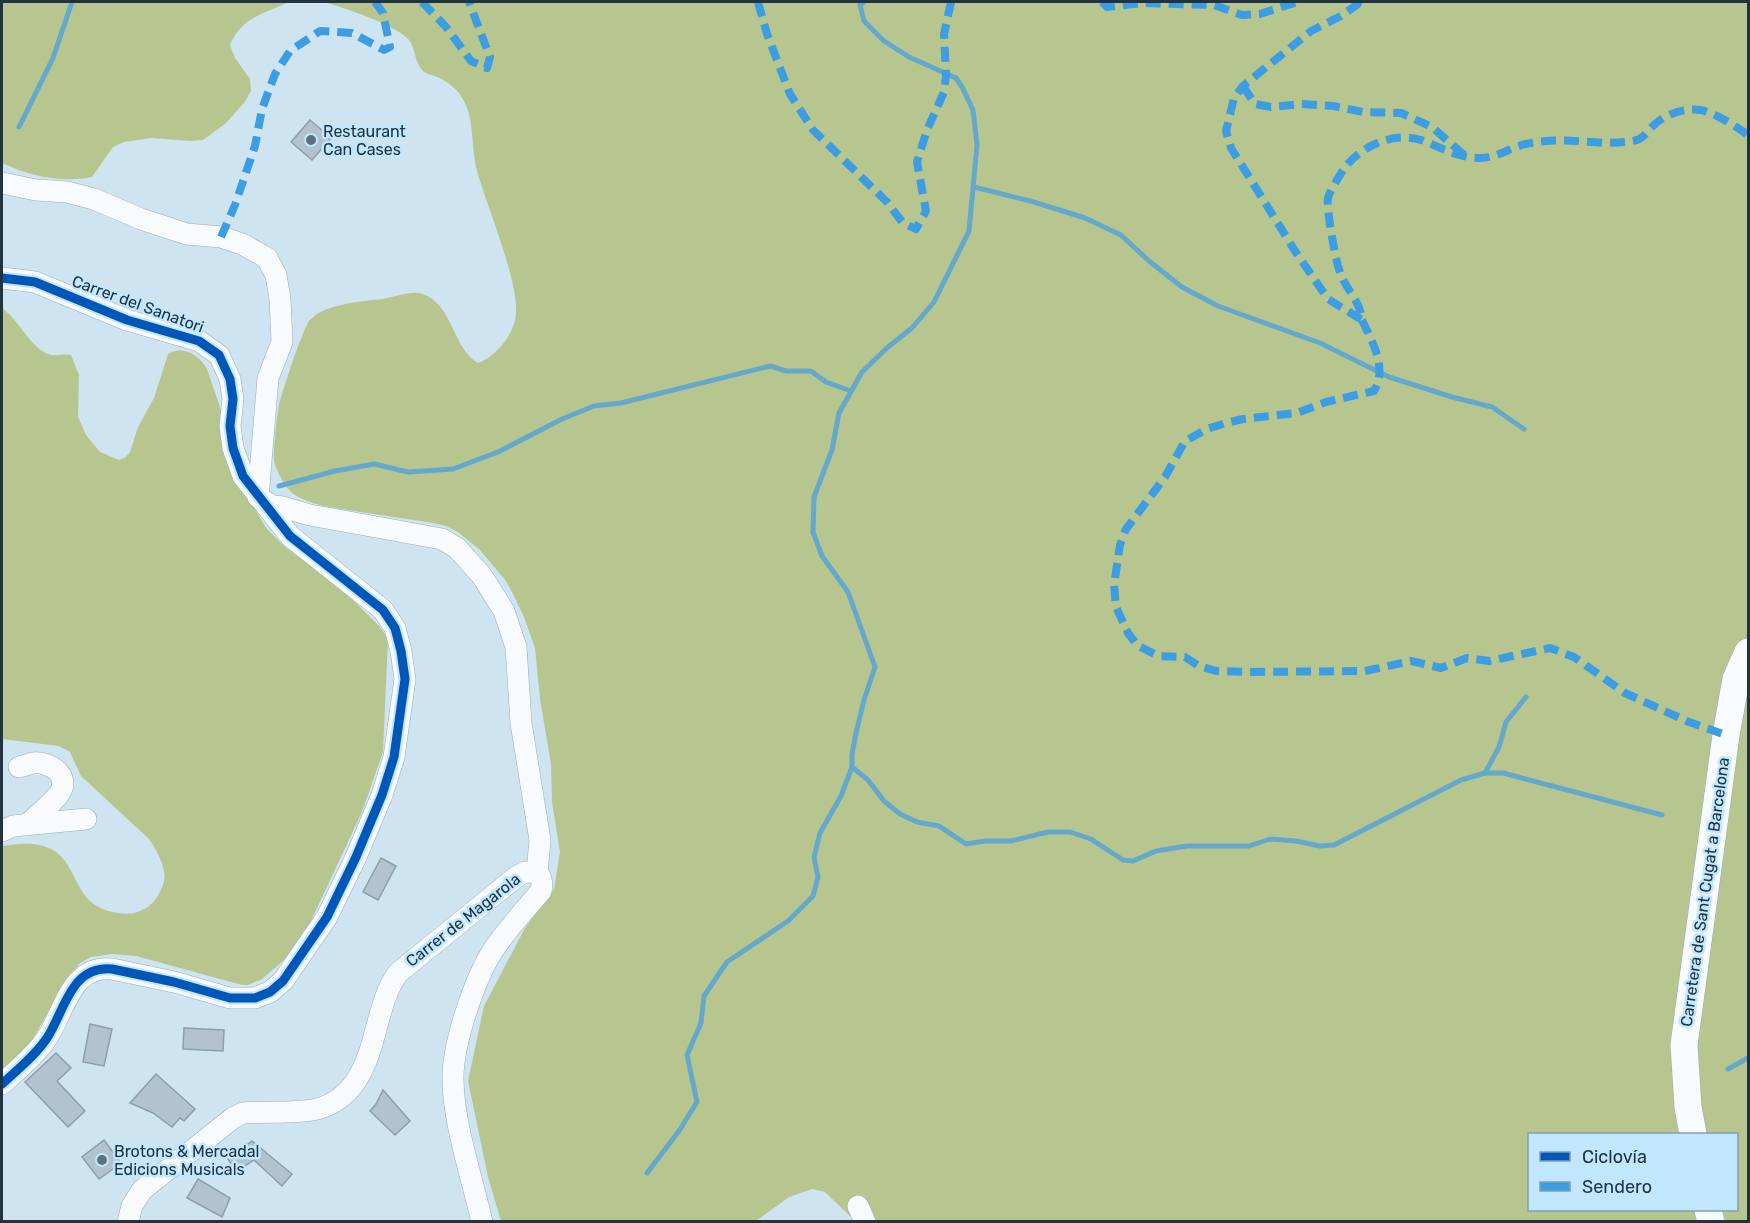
<svg xmlns="http://www.w3.org/2000/svg" width="1750" height="1223" font-family="Rubik,sans-serif">
<rect width="100%" height="100%" fill="#cee4f0"/>
<g fill="#b7c68f" fill-rule="evenodd">
<path d="M2,2h287c-26,12 -47,15 -59,43l5,13 15,21 1,12 -7,12 -19,21 -22,16 -12,1 -39,-3 -28,4 -11,5 -21,30c-31,6 -62,-1 -90,-14z"/>
<path d="M322,2h1426v1219l-892,1 -31,-30 -13,-3 -23,8 -33,24h-255l-13,-44 -20,-96 16,-75 41,-78 29,-39 6,-37 -8,-50 -1,-38 -11,-65 -5,-51 -11,-31 -11,-23 -7,-13 -26,-31 -22,-18 -12,-6 -13,-3c-24,-4 -48,-7 -72,-11 -22,-4 -47,-5 -66,-17 -10,-7 -19,-24 -21,-35 -1,-10 3,-44 5,-55 3,-12 24,-78 31,-85 14,-16 53,-19 73,-21 11,-2 30,-9 40,-5 31,12 29,54 55,69 17,-6 33,-25 37,-43 8,-30 -29,-116 -38,-149 -7,-27 -1,-55 -18,-78 -6,-7 -14,-13 -22,-16 -4,-2 -9,-2 -13,-5 -10,-9 -8,-23 -15,-32 -9,-13 -70,-35 -87,-38zM1530,1134h206v76h-206z"/>
<path d="M2,308c16,11 29,40 46,46 7,3 16,-1 23,1l8,20 -1,42 8,18 14,17 19,8 7,-3 4,-5 8,-25 16,-29 14,-44c15,-9 31,1 39,15l47,138 12,21 19,19 57,42 38,38 8,12 -5,113 -21,60 -52,111 -26,37 -22,19 -14,6h-6l-106,-29 -24,-2 -21,3 -12,7 -23,34 -30,53 -24,23v-228c17,-2 32,-5 49,3 29,15 21,55 62,63 9,2 18,3 27,-1 12,-4 21,-17 24,-30 3,-13 -8,-32 -15,-42l-68,-63 -11,-24 -11,-6 -57,-7z"/>
</g>
<g fill="none" stroke-linecap="round" stroke-linejoin="round">
<g stroke="#64a8cc" stroke-width="5">
<path d="M19,127l34,-69 19,-56"/>
<path d="M974,187l60,15 51,16 36,17 28,26 33,26 36,19 102,37 69,34 63,20 40,10 32,22"/>
<path d="M279,486l56,-15 39,-7 34,8 45,-3 45,-17 64,-33 32,-13 27,-3 149,-37 16,5h25l15,11 25,9"/>
<path d="M852,767l16,13 16,21 16,13 17,8 22,4 27,18 19,-3h26l37,-9h22l21,7 32,21 10,1 23,-10 31,-5h62l21,-7 26,2 24,5 14,-1 127,-65 24,-7 14,-26 7,-25 20,-25"/>
<path d="M1485,773h18l159,42"/>
<path d="M1728,1069l20,-11"/>
<path d="M647,1173l32,-42 18,-29 -10,-47 14,-32 3,-27 23,-34 61,-41 25,-25 5,-19 -4,-20 6,-24 21,-37 11,-29v-13l4,-21 8,-33 11,-33 -27,-75 -26,-36 -9,-24 1,-35 18,-47 7,-37 23,-41 26,-25 24,-19 22,-26 35,-71 8,-86 -4,-35 -11,-23 -6,-9 -47,-21 -25,-16 -20,-20 -4,-16 4,-3"/>
</g>
</g>
<g fill="#b0c3ce" stroke="#8da0aa" stroke-width="1.5">
<path d="M310,120l21,18 -19,22 -21,-18z"/>
<path d="M381,858l15,8 -18,34 -15,-8z"/>
<path d="M90,1024l22,5 -8,37 -21,-4z"/>
<path d="M184,1028l40,2 -1,21 -40,-2z"/>
<path d="M56,1053l15,15 -14,13 28,30 -17,16 -43,-45z"/>
<path d="M156,1074l39,35 -11,12 -4,-3 -8,9 -19,-14 -23,-10z"/>
<path d="M383,1090l27,31 -15,14 -25,-24 6,-7z"/>
<path d="M104,1140l17,23 -22,16 -17,-22z"/>
<path d="M252,1141l40,33 -10,12 -28,-26 -18,12 -8,-13z"/>
<path d="M198,1179l32,19 -8,19 -35,-19z"/>
</g>
<g fill="none" stroke-linecap="round" stroke-linejoin="round">
<defs>
<g id="minor">
<path d="M2,183l34,7 31,2 27,7 47,20 46,15 34,3 21,7 25,14 9,17 4,24 2,43 -14,36 -10,119"/>
<path d="M2,278l33,4 92,38 72,21 20,14 11,24 3,20 -3,27 3,22 10,28 47,60 93,74 12,18 6,23 4,28 -11,78 -12,38 -26,62 -29,60 -44,64 -13,11 -15,6h-25l-56,-16 -62,-13c-41,-4 -47,41 -65,69 -12,18 -30,32 -45,46"/>
<path d="M261,499l12,7 10,1 27,8 132,24 15,9 25,28 22,35 12,36 5,76 19,117 -3,32c5,6 6,11 4,19 -17,20 -35,39 -49,61 -18,29 -39,91 -39,126 0,45 19,99 29,144"/>
<path d="M19,767c5,-1 10,-3 14,-4 17,-2 39,13 26,31 -8,11 -21,20 -31,30"/>
<path d="M2,831l11,-5 73,-7"/>
<path d="M858,1206l7,16"/>
<path d="M128,1222l4,-16 10,-16 91,-72 10,-5c22,-2 53,1 74,-4 36,-9 50,-43 58,-76 6,-21 10,-42 23,-60l118,-96 9,-5h12"/>
</g>
<g id="major">
<path d="M1693,1134l-5,-27 -4,-62 42,-310 10,-56 12,-27"/>
<path d="M1708,1210l3,12"/>
</g>
</defs>
<use href="#minor" stroke="#99acb6" stroke-width="22"/>
<use href="#major" stroke="#99acb6" stroke-width="28"/>
<use href="#minor" stroke="#f8fbfd" stroke-width="21"/>
<use href="#major" stroke="#f8fbfd" stroke-width="27"/>
<g stroke="#3c9de3" stroke-width="8" stroke-dasharray="15 8" stroke-linecap="butt">
<path d="M422,2l24,25 25,34 16,7 3,-11 -21,-55"/>
<path d="M758,2l9,32 23,60 23,36 74,72 16,21 13,6 10,-18 -9,-49 10,-32 17,-38 2,-16 -2,-42 7,-32"/>
<path d="M1102,2l5,5 35,-4 72,2 28,10 18,-1 37,-12"/>
<path d="M1357,2l1,2 -17,12 -30,15 -68,55 -9,12 -8,33 5,17 64,103 33,48 34,21c-1,-17 -15,-30 -21,-45 -5,-11 -15,-66 -13,-77 2,-8 11,-21 15,-28 17,-24 52,-40 81,-29 18,7 35,17 56,17 14,0 25,-7 39,-12 8,-3 18,-4 27,-5 29,-3 63,6 91,-1 7,-2 11,-10 17,-15 12,-11 29,-17 46,-15 14,2 37,17 48,25"/>
<path d="M1243,86l12,18 16,3 30,-3 32,2 30,6 38,1 31,14 32,28"/>
<path d="M221,237l14,-32 20,-59 7,-37 13,-35 15,-23 30,-20 32,2 32,17 6,-3 -7,-34 -8,-11"/>
<path d="M1362,320c10,21 26,49 12,71l-48,11 -29,11 -54,6 -17,4 -19,6 -22,12 -20,36 -39,52 -6,16 -6,40 2,22 12,26 9,12 21,11 27,1 14,9 17,5 31,1 118,-1 46,-10 30,7 26,-10 22,3 61,-13 24,9 51,36 64,29 37,13"/>
</g>
<defs>
<path id="cycleway" d="M2,278l33,4 92,38 72,21 20,14 11,24 3,20 -3,27 3,22 10,28 47,60 93,74 12,18 6,23 4,28 -11,78 -12,38 -26,62 -29,60 -44,64 -13,11 -15,6h-25l-56,-16 -62,-13c-41,-4 -47,41 -65,69 -12,18 -30,32 -45,46"/>
</defs>
<use href="#cycleway" stroke="#c0e7fe" stroke-width="13"/>
<use href="#cycleway" stroke="#0057b8" stroke-width="9"/>
</g>
<g fill="#5d717c" stroke="#c0e7fe" stroke-width="2">
<circle cx="311" cy="140" r="6"/>
<circle cx="102" cy="1160" r="6"/>
</g>
<g text-anchor="middle" dominant-baseline="central" stroke-width="5" stroke-linejoin="round" paint-order="stroke">
<g font-size="16" fill="#20333e" stroke="#c0e7fe" text-anchor="start">
<text x="323" y="131">Restaurant<tspan x="323" dy="18">Can Cases</tspan></text>
<text x="114" y="1151">Brotons &amp; Mercadal<tspan x="114" dy="18">Edicions Musicals</tspan></text>
</g>
<g font-size="16" fill="#20333e" stroke="#c0e7fe">
<text transform="translate(138 304) rotate(20)">Carrer del Sanatori</text>
<text transform="translate(1705 892) rotate(-82)">Carretera de Sant Cugat a Barcelona</text>
<text transform="translate(463 920) rotate(-38)">Carrer de Magarola</text>
</g>
</g>
<rect width="1750" height="1223" fill="none" stroke="#20333e" stroke-width="6"/>
<rect x="1528" y="1133" width="210" height="78" fill="#c0e7fe" stroke="#809fb1" stroke-width="1.5"/>
<rect x="1540" y="1152" width="30" height="9" fill="#0057b8" stroke="#809fb1" stroke-width="1.5"/>
<text x="1582" y="1163" font-size="18" fill="#20333e">Ciclovía</text>
<rect x="1540" y="1182" width="30" height="9" fill="#3c9de3" stroke="#809fb1" stroke-width="1.5"/>
<text x="1582" y="1193" font-size="18" fill="#20333e">Sendero</text>
</svg>
